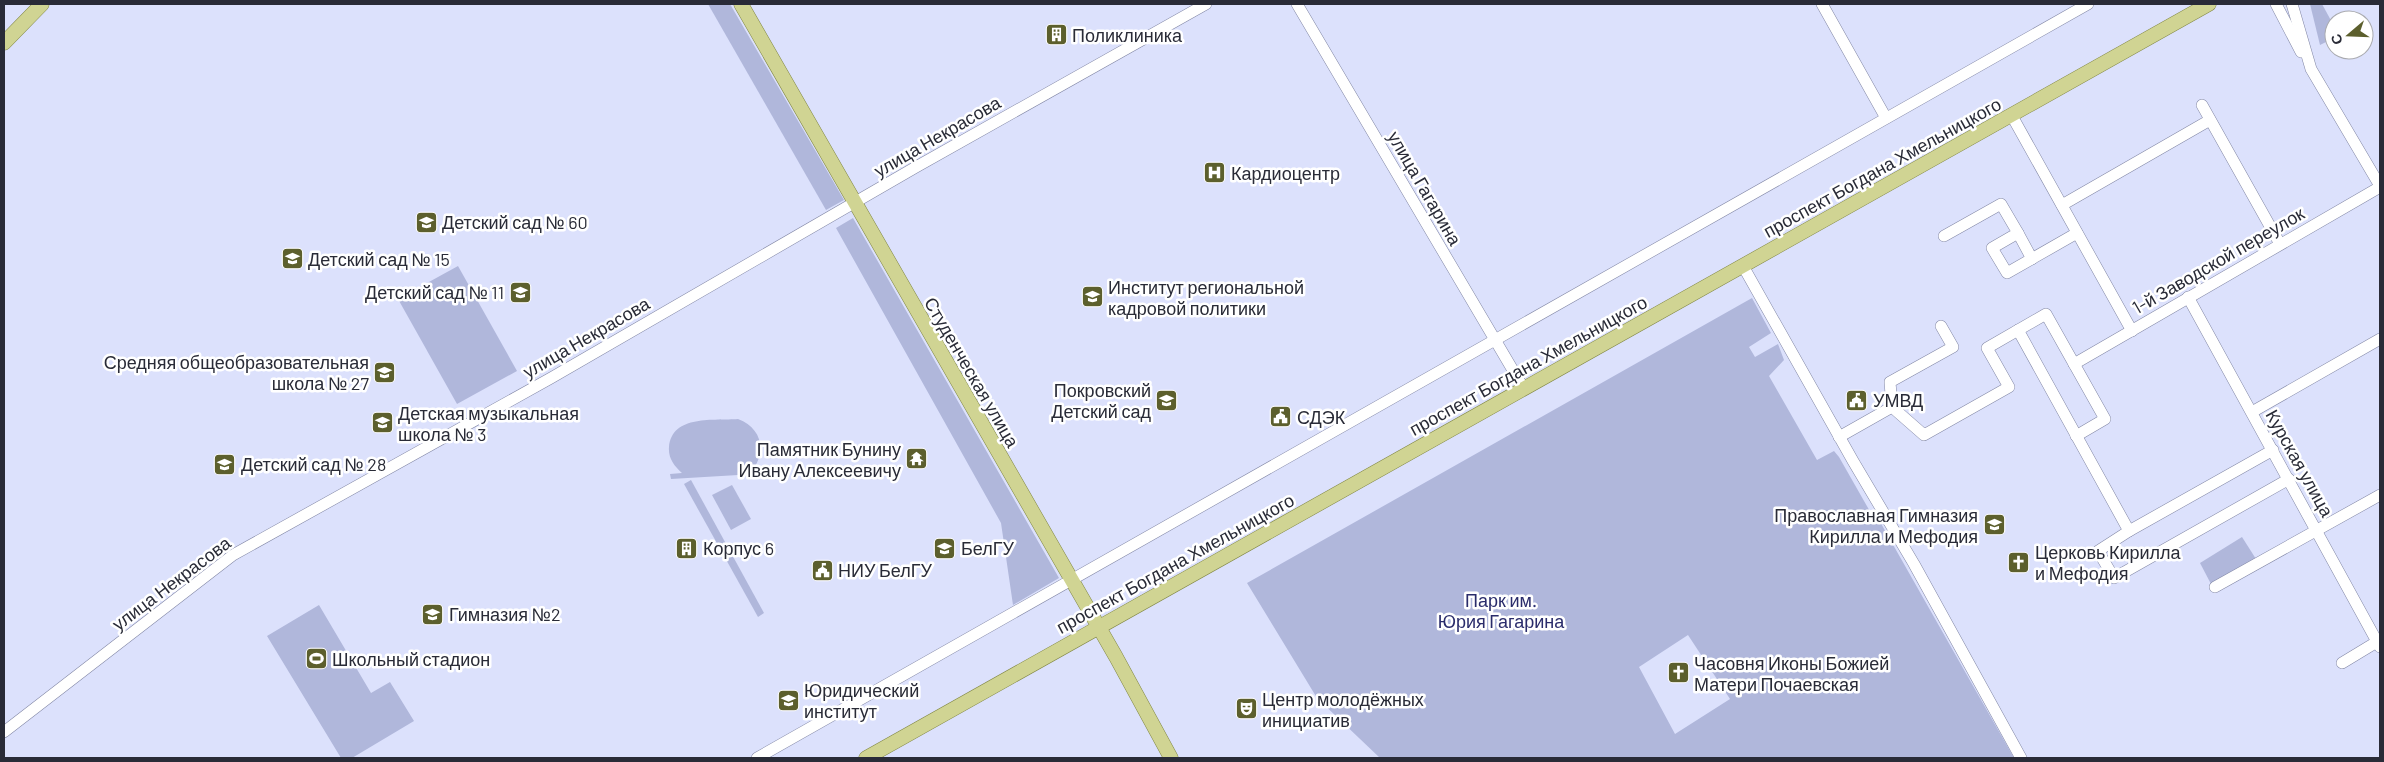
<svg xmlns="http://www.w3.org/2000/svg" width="2384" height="762" font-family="Barlow,sans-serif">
<rect width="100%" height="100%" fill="#dce1fc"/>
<g fill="#b0b7db" fill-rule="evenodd">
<path d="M708,4h22l114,196 -18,10z"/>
<path d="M2310,4h12l12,22v12l-14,7z"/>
<path d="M853,218l206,360 -46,27 -12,-82 -165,-295z"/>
<path d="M458,266l59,105 -60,33 -59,-105z"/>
<path d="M1752,298l19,35 -22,14 6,10 23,-13 6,16 -15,16 48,84 17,-9 5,6 37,65 3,-2 135,238h-634l-63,-60 -70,-115zM1688,635l42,64 -55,35 -36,-67z"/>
<path d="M738,419c22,8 29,30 16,49l-16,7 -67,4 -1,-5 12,-1c-8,-7 -14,-15 -13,-26 3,-33 46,-26 69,-28z"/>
<path d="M691,480l73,133 -6,4 -74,-133z"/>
<path d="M732,485l19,34 -20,11 -19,-35z"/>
<path d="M2242,537l14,22 -45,25 -11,-21z"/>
<path d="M319,605l52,88 19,-11 24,39 -62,37h-11l-74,-122z"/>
</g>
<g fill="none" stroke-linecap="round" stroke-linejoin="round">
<defs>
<g id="minor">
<path d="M1297,4l227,385"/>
<path d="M1822,4l64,114"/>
<path d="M2276,4l25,48"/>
<path d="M2292,4l19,65 69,117"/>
<path d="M2202,105l78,139"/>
<path d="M2012,116l120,215"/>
<path d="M2062,205l148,-85"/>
<path d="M2018,233l14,26"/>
<path d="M1944,236l57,-32 17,29 -26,15 15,25 70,-40"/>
<path d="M1743,266l110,195 61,103 107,194"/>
<path d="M2188,297l192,350"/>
<path d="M2018,330l111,201"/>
<path d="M2074,364l306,-177"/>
<path d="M1892,407l-2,-25 63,-35 -12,-21"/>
<path d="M2252,412l128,-73"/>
<path d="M1839,437l53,-30 32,28 85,-48 -22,-39 59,-34 59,105 -29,17"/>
<path d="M2273,450l-144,81 -31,20 16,27 175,-99"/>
<path d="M2215,587l165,-92"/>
<path d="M2342,663l38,-23"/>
<path d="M4,732l229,-177 318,-177 365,-211 290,-163"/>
<path d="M757,758l1331,-754"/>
</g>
<g id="major">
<path d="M741,4l375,653 55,101"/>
<path d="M4,43l38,-39"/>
<path d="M866,758l1343,-754"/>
</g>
</defs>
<use href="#minor" stroke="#8287a5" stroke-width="12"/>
<use href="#major" stroke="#818744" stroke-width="15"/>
<use href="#minor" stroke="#fff" stroke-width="11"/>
<use href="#major" stroke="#d0d493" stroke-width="14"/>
</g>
<defs>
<symbol id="building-square" viewBox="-11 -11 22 22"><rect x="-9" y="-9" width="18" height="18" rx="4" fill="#5c5f2d" stroke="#fff"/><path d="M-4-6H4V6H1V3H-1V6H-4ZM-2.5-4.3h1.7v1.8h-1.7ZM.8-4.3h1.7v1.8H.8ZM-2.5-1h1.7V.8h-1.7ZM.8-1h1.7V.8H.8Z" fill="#fff"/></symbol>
<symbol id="hospital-square" viewBox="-11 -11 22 22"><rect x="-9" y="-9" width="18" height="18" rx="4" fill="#5c5f2d" stroke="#fff"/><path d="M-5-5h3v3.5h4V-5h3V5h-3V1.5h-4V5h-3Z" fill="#fff"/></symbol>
<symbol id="school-square" viewBox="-11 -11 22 22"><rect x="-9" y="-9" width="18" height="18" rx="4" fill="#5c5f2d" stroke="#fff"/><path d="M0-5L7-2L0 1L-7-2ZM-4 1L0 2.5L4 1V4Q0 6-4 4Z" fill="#fff"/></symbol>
<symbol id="university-square" viewBox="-11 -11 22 22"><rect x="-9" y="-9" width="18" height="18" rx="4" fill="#5c5f2d" stroke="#fff"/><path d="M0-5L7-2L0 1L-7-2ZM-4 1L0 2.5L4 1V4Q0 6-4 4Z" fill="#fff"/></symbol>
<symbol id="civic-square" viewBox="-11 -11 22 22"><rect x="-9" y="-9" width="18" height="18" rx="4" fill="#5c5f2d" stroke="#fff"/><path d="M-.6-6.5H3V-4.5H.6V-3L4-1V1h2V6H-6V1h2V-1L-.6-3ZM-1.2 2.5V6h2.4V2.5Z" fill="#fff"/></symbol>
<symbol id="temple-square" viewBox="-11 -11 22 22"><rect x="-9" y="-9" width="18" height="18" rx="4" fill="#5c5f2d" stroke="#fff"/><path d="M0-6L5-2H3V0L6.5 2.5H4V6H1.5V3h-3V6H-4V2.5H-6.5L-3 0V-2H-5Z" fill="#fff"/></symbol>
<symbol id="church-square" viewBox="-11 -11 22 22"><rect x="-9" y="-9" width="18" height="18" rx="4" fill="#5c5f2d" stroke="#fff"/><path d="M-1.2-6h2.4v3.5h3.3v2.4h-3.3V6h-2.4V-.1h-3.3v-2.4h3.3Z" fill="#fff"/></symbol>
<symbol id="stadium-square" viewBox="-11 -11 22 22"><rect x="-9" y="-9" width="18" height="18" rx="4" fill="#5c5f2d" stroke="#fff"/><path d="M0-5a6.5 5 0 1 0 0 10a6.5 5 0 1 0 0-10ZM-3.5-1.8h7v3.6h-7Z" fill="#fff"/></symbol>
<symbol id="theatre-square" viewBox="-11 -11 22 22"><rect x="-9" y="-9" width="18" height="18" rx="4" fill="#5c5f2d" stroke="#fff"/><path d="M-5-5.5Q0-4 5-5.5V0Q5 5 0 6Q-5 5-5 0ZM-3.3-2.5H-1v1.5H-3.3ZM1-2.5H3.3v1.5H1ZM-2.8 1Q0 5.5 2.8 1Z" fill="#fff"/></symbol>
</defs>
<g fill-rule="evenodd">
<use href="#building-square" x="1044" y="22" width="25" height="25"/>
<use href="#hospital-square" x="1202" y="160" width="25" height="25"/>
<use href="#school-square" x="414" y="210" width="25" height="25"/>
<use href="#school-square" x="280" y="246" width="25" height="25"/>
<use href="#school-square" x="508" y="280" width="25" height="25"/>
<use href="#university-square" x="1080" y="284" width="25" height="25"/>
<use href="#school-square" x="372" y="360" width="25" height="25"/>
<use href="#school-square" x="1154" y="388" width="25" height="25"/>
<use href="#civic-square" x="1844" y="388" width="25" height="25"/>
<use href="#civic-square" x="1268" y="404" width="25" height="25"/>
<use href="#school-square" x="370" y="410" width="25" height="25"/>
<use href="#temple-square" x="904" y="446" width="25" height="25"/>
<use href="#school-square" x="212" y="452" width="25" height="25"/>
<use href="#school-square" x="1982" y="512" width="25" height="25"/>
<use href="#building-square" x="674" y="536" width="25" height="25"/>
<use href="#university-square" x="932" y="536" width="25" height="25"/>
<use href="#church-square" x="2006" y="550" width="25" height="25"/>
<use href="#civic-square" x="810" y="558" width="25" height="25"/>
<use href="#school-square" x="420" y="602" width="25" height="25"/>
<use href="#stadium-square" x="304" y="646" width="25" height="25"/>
<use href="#church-square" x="1666" y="660" width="25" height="25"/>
<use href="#university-square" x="776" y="688" width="25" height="25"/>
<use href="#theatre-square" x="1234" y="696" width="25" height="25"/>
</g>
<g text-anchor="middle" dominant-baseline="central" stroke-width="5" stroke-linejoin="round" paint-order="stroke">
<g font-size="18" fill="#292b37" stroke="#fff" text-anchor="start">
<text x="1072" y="35">Поликлиника</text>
<text x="1231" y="173">Кардиоцентр</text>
<text x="442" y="222">Детский сад № 60</text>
<text x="308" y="259">Детский сад № 15</text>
<text x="1108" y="287">Институт региональной<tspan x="1108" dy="21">кадровой политики</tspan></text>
<text x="504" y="292" text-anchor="end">Детский сад № 11</text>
<text x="369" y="362" text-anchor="end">Средняя общеобразовательная<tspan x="369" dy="21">школа № 27</tspan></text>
<text x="1151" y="390" text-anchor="end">Покровский<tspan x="1151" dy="21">Детский сад</tspan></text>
<text x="1873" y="400">УМВД</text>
<text x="398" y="413">Детская музыкальная<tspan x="398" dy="21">школа № 3</tspan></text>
<text x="1297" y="417">СДЭК</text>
<text x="901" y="449" text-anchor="end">Памятник Бунину<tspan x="901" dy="21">Ивану Алексеевичу</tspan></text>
<text x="241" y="464">Детский сад № 28</text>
<text x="1978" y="515" text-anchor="end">Православная Гимназия<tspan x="1978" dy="21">Кирилла и Мефодия</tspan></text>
<text x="703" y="548">Корпус 6</text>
<text x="961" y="548">БелГУ</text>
<text x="2035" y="552">Церковь Кирилла<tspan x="2035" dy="21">и Мефодия</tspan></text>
<text x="838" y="570">НИУ БелГУ</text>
<text x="449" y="614">Гимназия №2</text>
<text x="332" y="659">Школьный стадион</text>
<text x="1694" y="663">Часовня Иконы Божией<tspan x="1694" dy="21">Матери Почаевская</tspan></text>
<text x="804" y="690">Юридический<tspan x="804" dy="21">институт</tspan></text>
<text x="1262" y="699">Центр молодёжных<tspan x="1262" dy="21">инициатив</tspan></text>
</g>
<g font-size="18" fill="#292b37" stroke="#fff">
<text transform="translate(937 136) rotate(-30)">улица Некрасова</text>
<text transform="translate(1882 167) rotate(-29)">проспект Богдана Хмельницкого</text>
<text transform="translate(1425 188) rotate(60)">улица Гагарина</text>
<text transform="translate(2218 260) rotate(-30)">1-й Заводской переулок</text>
<text transform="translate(586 337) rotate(-30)">улица Некрасова</text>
<text transform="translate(1528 365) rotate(-29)">проспект Богдана Хмельницкого</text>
<text transform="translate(972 372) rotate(60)">Студенческая улица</text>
<text transform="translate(2300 463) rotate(61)">Курская улица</text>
<text transform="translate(1175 563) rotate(-29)">проспект Богдана Хмельницкого</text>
<text transform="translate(171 583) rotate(-37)">улица Некрасова</text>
</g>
<g font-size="18" fill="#2a2c6b" stroke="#fff">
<text x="1501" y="600">Парк им.<tspan x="1501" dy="21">Юрия Гагарина</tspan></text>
</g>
</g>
<rect width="2384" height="762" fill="none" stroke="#292b37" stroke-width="10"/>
<g transform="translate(2349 35) rotate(251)"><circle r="24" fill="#ffffff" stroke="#a9aaaf"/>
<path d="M0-4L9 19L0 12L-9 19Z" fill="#5c5f2d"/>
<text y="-8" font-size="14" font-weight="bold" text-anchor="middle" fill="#292b37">С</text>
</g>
</svg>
